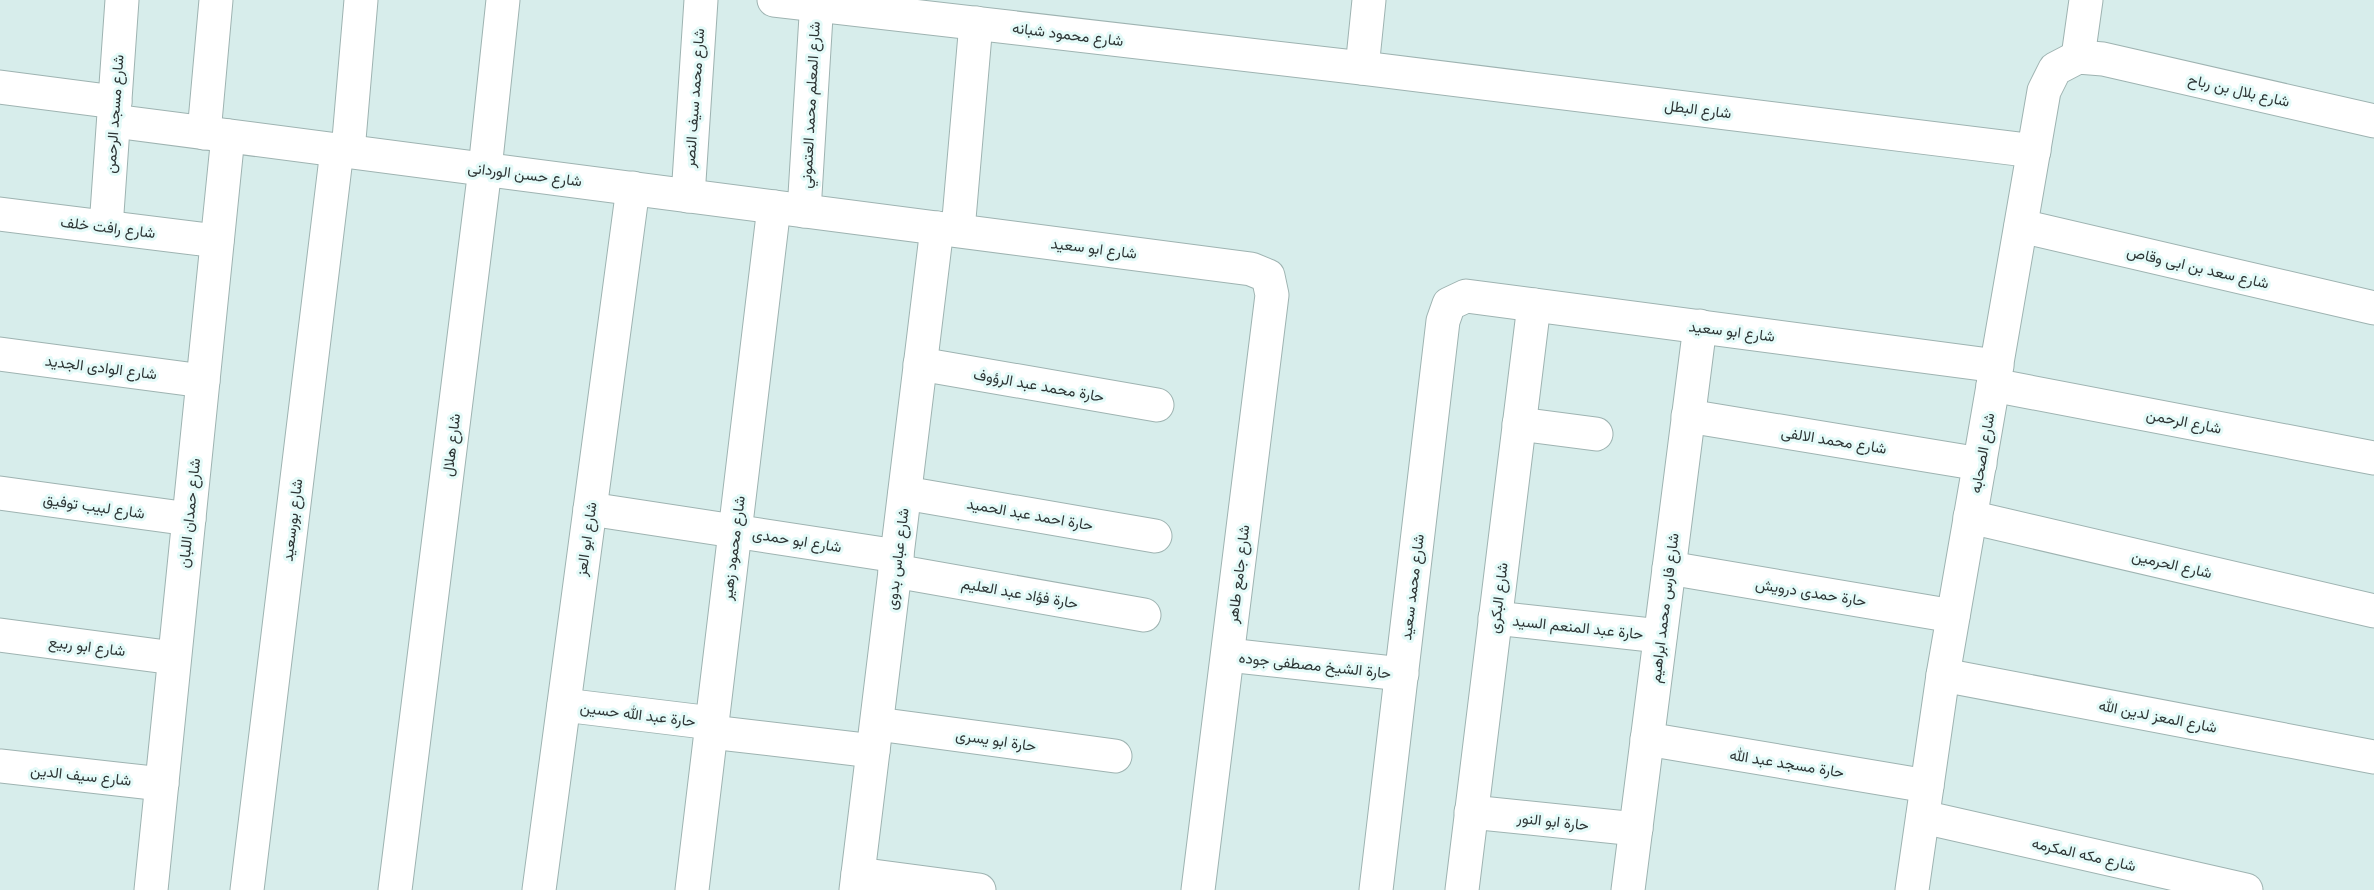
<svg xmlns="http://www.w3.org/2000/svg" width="2374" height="890" font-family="Poppins,Vazirmatn,sans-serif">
<rect width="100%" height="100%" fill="#d7edeb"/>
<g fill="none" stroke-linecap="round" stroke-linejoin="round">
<defs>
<g id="minor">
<path d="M774,0l588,68 672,83"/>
<path d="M2078,57l8,-57"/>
<path d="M1362,68l7,-68"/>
<path d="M0,87l115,15"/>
<path d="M114,121l1137,148 17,7 4,19 -74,595"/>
<path d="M204,133l12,-133"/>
<path d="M348,151l13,-151"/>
<path d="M688,196l13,-196"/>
<path d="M804,211l13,-211"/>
<path d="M0,214l217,27"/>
<path d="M2021,226l353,82"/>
<path d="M106,227l16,-227"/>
<path d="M958,230l18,-207"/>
<path d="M0,354l203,27"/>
<path d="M920,364l237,41"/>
<path d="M1993,385l381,73"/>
<path d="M1688,416l292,48"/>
<path d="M1519,424l77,10"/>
<path d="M0,493l189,26"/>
<path d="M905,493l250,43"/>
<path d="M590,509l307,47"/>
<path d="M1970,517l404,94"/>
<path d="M1669,568l284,48"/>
<path d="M895,571l249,44"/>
<path d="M1495,618l165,18"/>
<path d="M0,635l174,23"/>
<path d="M1228,655l174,19"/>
<path d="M1943,675l431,82"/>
<path d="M564,705l148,18"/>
<path d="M877,724l238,32"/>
<path d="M711,732l162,19"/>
<path d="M1647,739l280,47"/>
<path d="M0,766l162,18"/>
<path d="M1471,812l165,17"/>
<path d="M1923,817l323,73"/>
<path d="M858,874l121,16"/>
<path d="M151,890l77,-754"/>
<path d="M247,890l90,-740"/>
<path d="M395,890l90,-721 18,-169"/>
<path d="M539,890l94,-702"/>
<path d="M692,890l82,-683"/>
<path d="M856,890l81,-662"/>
<path d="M1376,890l67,-569 6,-17 17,-8 531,70"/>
<path d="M1462,890l72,-585"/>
<path d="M1628,890l72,-564"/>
<path d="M1912,890l31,-215 101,-584 11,-22 23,-12 25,2 271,62"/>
</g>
</defs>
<use href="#minor" stroke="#9eb3b1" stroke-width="35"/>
<use href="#minor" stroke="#fff" stroke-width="33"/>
</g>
<g text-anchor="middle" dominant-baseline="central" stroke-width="6" stroke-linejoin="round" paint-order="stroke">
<g font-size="15" fill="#2d3535" stroke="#e4faf8">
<text transform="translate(1068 34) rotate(7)">شارع محمود شبانه</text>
<text transform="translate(2239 90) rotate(13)">شارع بلال بن رباح</text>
<text transform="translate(694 98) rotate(-86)">شارع محمد سيف النصر</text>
<text transform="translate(810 105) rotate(-87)">شارع المعلم محمد العتموني</text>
<text transform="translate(1698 109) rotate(7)">شارع البطل</text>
<text transform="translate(114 114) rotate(-86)">شارع مسجد الرحمن</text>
<text transform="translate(525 174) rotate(7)">شارع حسن الوردانى</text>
<text transform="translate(108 227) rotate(7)">شارع رافت خلف</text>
<text transform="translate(1094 248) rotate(7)">شارع ابو سعيد</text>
<text transform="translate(2198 267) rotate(13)">شارع سعد بن ابى وقاص</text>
<text transform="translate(1732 331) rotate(7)">شارع ابو سعيد</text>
<text transform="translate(101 367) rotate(7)">شارع الوادى الجديد</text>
<text transform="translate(1039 385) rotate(10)">حارة محمد عبد الرؤوف</text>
<text transform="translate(2184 421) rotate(11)">شارع الرحمن</text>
<text transform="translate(1834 440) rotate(9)">شارع محمد الالفى</text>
<text transform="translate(451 445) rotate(-83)">شارع هلال</text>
<text transform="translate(1982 453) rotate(-80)">شارع الصحابه</text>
<text transform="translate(94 506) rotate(8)">شارع لبيب توفيق</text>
<text transform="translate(189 513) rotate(-84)">شارع حمدان اللبان</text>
<text transform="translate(1030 514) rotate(10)">حارة احمد عبد الحميد</text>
<text transform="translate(292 520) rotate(-83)">شارع بورسعيد</text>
<text transform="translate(586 539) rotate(-82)">شارع ابو العز</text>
<text transform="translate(797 540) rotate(9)">شارع ابو حمدى</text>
<text transform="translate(733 548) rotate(-83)">شارع محمود زهير</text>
<text transform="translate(897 559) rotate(-83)">شارع عباس بدوى</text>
<text transform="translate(2172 564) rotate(13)">شارع الحرمين</text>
<text transform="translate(1238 574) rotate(-83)">شارع جامع طاهر</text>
<text transform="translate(1412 587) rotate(-83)">شارع محمد سعيد</text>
<text transform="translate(1811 592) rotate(9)">حارة حمدى درويش</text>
<text transform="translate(1020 593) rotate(10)">حارة فؤاد عبد العليم</text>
<text transform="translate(1498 598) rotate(-83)">شارع البكرى</text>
<text transform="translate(1664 608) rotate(-83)">شارع فارس محمد ابراهيم</text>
<text transform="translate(1578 627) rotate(6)">حارة عبد المنعم السيد</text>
<text transform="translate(87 646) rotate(7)">شارع ابو ربيع</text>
<text transform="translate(1315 665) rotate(6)">حارة الشيخ مصطفى جوده</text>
<text transform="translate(638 714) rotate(7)">حارة عبد الله حسين</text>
<text transform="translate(2158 716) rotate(11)">شارع المعز لدين الله</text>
<text transform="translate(996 740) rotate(8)">حارة ابو يسرى</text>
<text transform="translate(1787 763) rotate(9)">حارة مسجد عبد الله</text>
<text transform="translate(81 775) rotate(6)">شارع سيف الدين</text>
<text transform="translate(1553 821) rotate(6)">حارة ابو النور</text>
<text transform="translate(2084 854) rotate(13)">شارع مكه المكرمه</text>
</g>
</g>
</svg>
